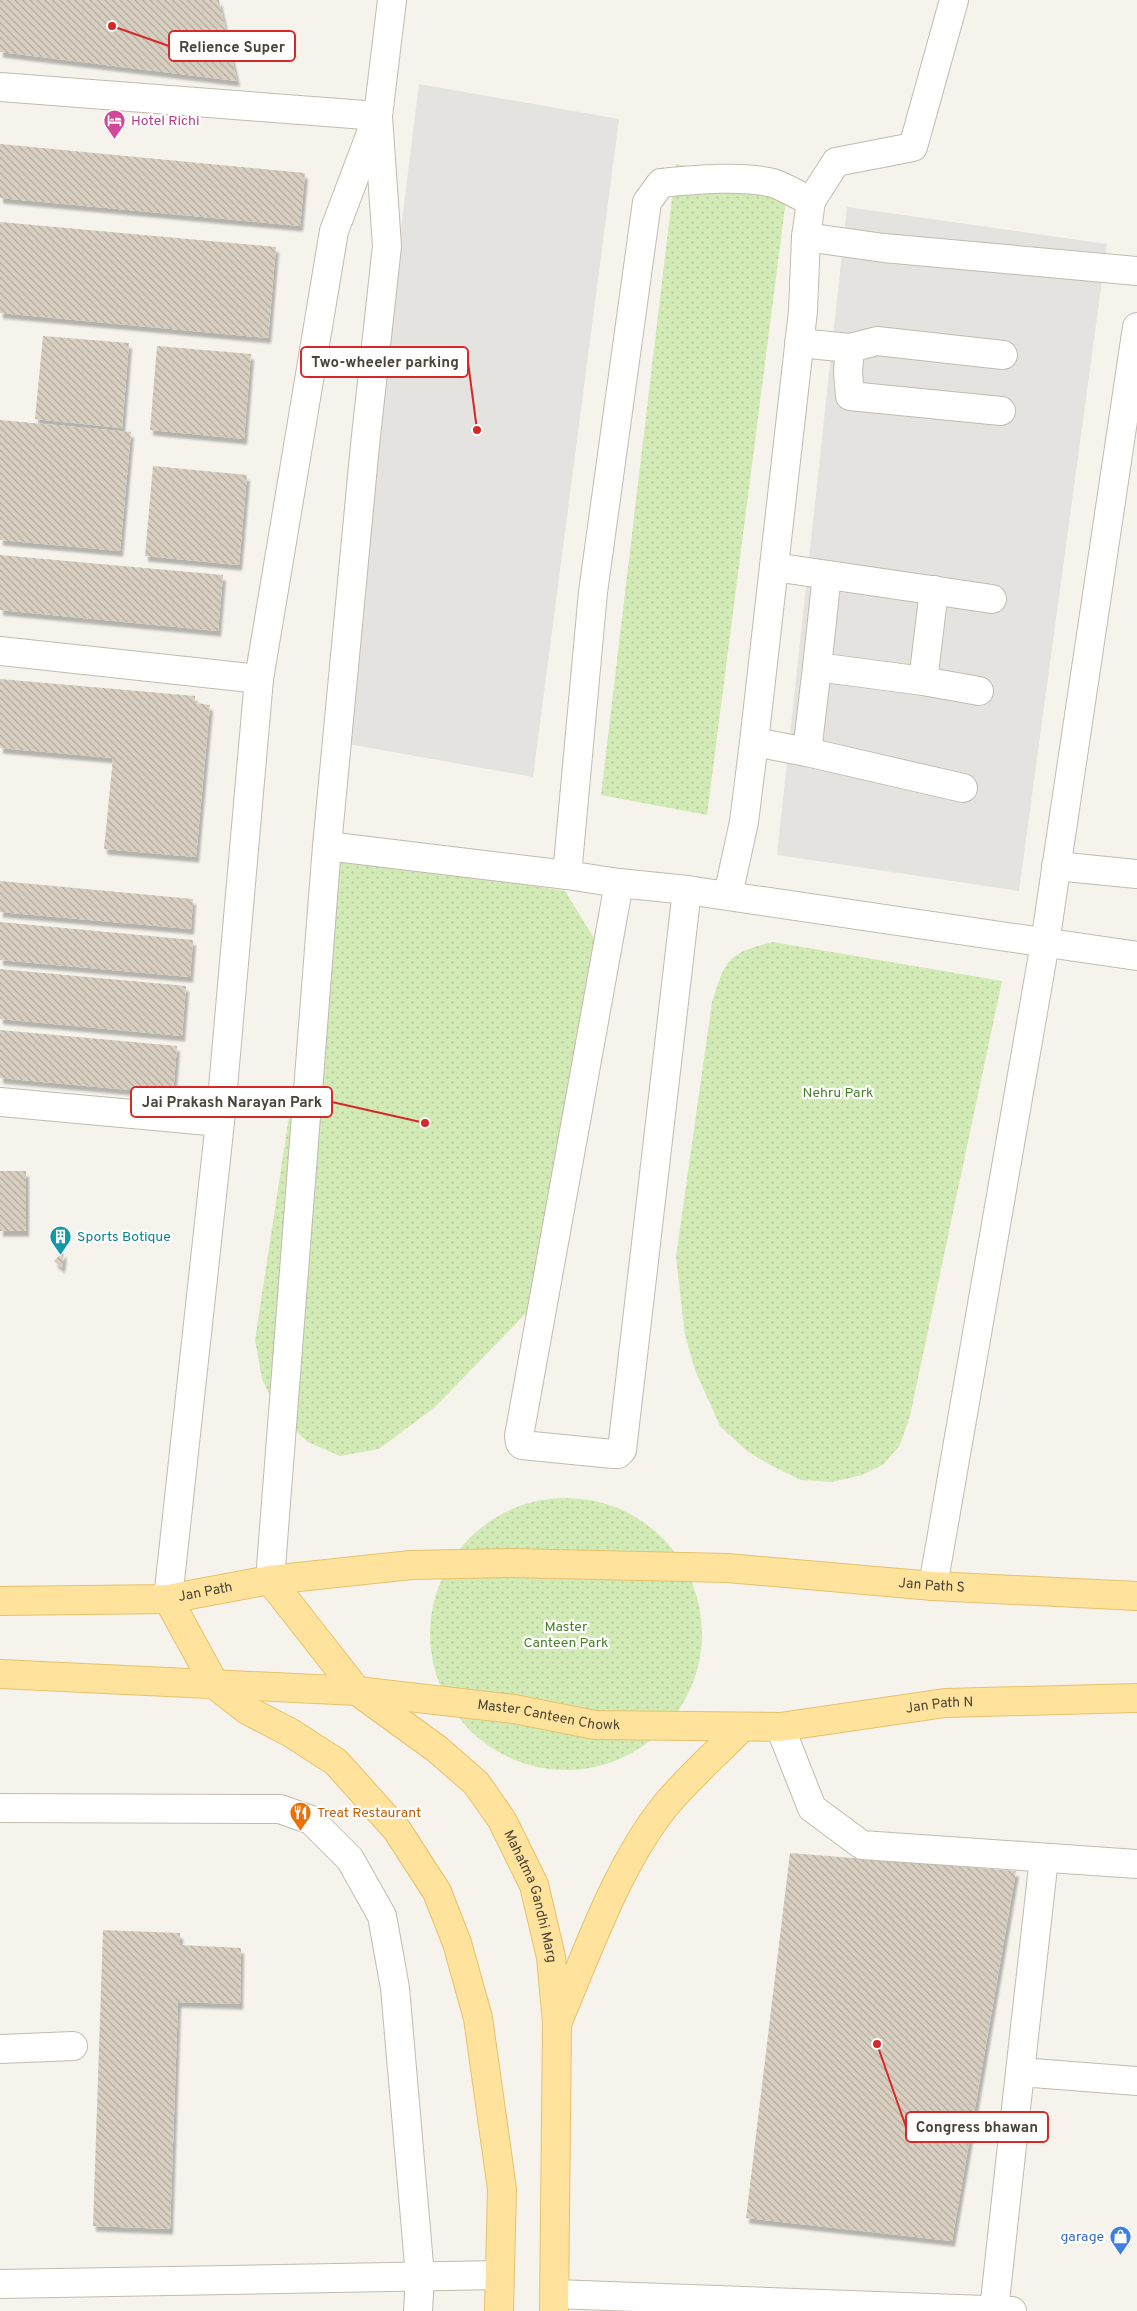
<svg xmlns="http://www.w3.org/2000/svg" width="1137" height="2311" font-family="Overpass,sans-serif">
<defs>
<pattern id="grass-dots" width="8" height="8" patternUnits="userSpaceOnUse" patternTransform="scale(1.25)"><rect width="8" height="8" fill="#d2eab5"/><path d="M2 2h.1M6 6h.1" fill="none" stroke="#b6ca9c" stroke-width="1.8" stroke-linecap="round"/></pattern>
<pattern id="building-back-hatch" width="6" height="6" patternUnits="userSpaceOnUse" patternTransform="scale(1.25)"><rect width="6" height="6" fill="#d8cfc1"/><path d="M-1 5l2 2M0 0l6 6M5-1l2 2" fill="none" stroke="#b1aa9e"/></pattern>
<filter id="shadow"><feDropShadow dx="3" dy="5.5" stdDeviation="1" flood-color="#0004"/></filter>
</defs>
<rect width="100%" height="100%" fill="#f6f3ec"/>
<g fill="url(#grass-dots)">
<path d="M676,164l112,20 -81,631 -106,-20z"/>
<path d="M329,854l236,37 29,47 -64,371 -95,98 -56,42 -39,7 -32,-14 -27,-24 -19,-39 -7,-39z"/>
<path d="M773,942l229,39 -92,435 -10,29 -16,19 -22,11 -30,7 -31,-2 -29,-14 -25,-15 -27,-25 -25,-56 -10,-35 -9,-78 36,-255c14,-43 15,-49 61,-60z"/>
<circle cx="566" cy="1634" r="136"/>
</g>
<g fill="#e5e3e0">
<path d="M419,84l200,35 -86,658 -196,-35z"/>
<path d="M847,207l260,37 -88,647 -242,-36z"/>
</g>
<g fill="url(#building-back-hatch)" filter="url(#shadow)">
<path d="M0,0h219l18,81 -237,-29z"/>
<path d="M0,144l305,29 -5,53 -300,-28z"/>
<path d="M0,222l276,25 -8,91 -268,-25z"/>
<path d="M43,336l86,7 -7,85 -87,-9z"/>
<path d="M157,346l94,8 -7,85 -94,-9z"/>
<path d="M0,420l131,12 -11,119 -120,-11z"/>
<path d="M153,466l94,9 -8,90 -94,-9z"/>
<path d="M0,555l223,20 -5,56 -218,-21z"/>
<path d="M0,679l195,17v7l15,2 -14,152 -92,-8 9,-91 -113,-10z"/>
<path d="M0,881l193,18 -2,30 -191,-17z"/>
<path d="M0,922l193,18 -3,37 -190,-17z"/>
<path d="M0,969l186,17 -4,50 -182,-17z"/>
<path d="M0,1030l177,16 -4,48 -173,-16z"/>
<rect x="0" y="1171" width="26" height="60"/>
<path d="M64,1251l-2,17 -8,-7z"/>
<path d="M790,1853l226,18 -64,370 -206,-23z"/>
<path d="M103,1930l77,3v12l61,3 -1,56 -62,-2 -8,227 -77,-3z"/>
</g>
<g fill="none" stroke-linecap="round" stroke-linejoin="round">
<defs>
<g id="minor">
<path d="M0,87l378,29"/>
<path d="M811,201l25,-39 77,-15 41,-147"/>
<path d="M806,237l78,11 253,23"/>
<path d="M799,343l51,5 27,-7 126,14"/>
<path d="M850,348l-2,24 2,24 151,15"/>
<path d="M774,567l218,32"/>
<path d="M827,575l-10,92 106,14 11,-91"/>
<path d="M0,651l259,28"/>
<path d="M923,681l56,10"/>
<path d="M754,742l53,10 156,36"/>
<path d="M807,752l10,-85"/>
<path d="M327,846l240,29 52,8 68,7 450,66"/>
<path d="M1056,866l81,8"/>
<path d="M567,875l26,-283 54,-390 14,-19c32,-3 81,-8 112,0 12,4 26,13 38,18l-5,36 -3,74 -49,431 -10,80 -16,73"/>
<path d="M619,883l-100,553 1,7 2,2 91,9h5l4,-4 65,-560"/>
<path d="M0,1102l220,20"/>
<path d="M270,1580l57,-734 38,-401 22,-199 -9,-130 14,-116"/>
<path d="M933,1586l112,-643 92,-616"/>
<path d="M168,1599l52,-477 39,-443 75,-448 40,-106"/>
<path d="M780,1727l32,81 50,37 275,19"/>
<path d="M0,1808l280,1 31,11 39,39 32,57 13,72 25,288 -2,35"/>
<path d="M0,2049l73,-3"/>
<path d="M1020,2072l24,-214"/>
<path d="M0,2284l499,-9"/>
<path d="M555,2294l457,17"/>
<path d="M994,2310l26,-238 117,9"/>
</g>
<g id="major">
<path id="s1" d="M270,1580l87,111 80,58 39,34 26,37 32,65 17,72 6,66 -3,288"/>
<path d="M168,1599l47,86 32,25 44,23 45,29 61,68 40,62 20,51 21,75 24,171 -3,122"/>
<path id="s2" d="M0,1601l168,-2 102,-19 141,-15 100,-2 216,5 206,18 204,10"/>
<path id="s3" d="M0,1674l357,17 157,18 81,16 185,2 165,-24 192,-5"/>
<path d="M558,2021c30,-70 59,-155 107,-215 23,-28 52,-53 77,-79"/>
</g>
</defs>
<use href="#minor" stroke="#c2bbae" stroke-width="30"/>
<use href="#major" stroke="#e6c16a" stroke-width="30"/>
<use href="#minor" stroke="#fff" stroke-width="28"/>
<use href="#major" stroke="#ffe39c" stroke-width="28"/>
</g>
<defs>
<symbol id="hotel-pin" viewBox="-11 -11 22 30"><path d="M0 17L-7.5 6A9.5 9.5 0 1 1 7.5 6Z" fill="#d1479c" stroke="#fff"/><path d="M-6-4.5h1.5V1H6V5H4.5V3h-9V5H-6ZM-4 0a1.8 1.8 0 1 1 3.6 0ZM.5 0V-2.5h3Q6-2.5 6 0Z" fill="#fff"/></symbol>
<symbol id="building-pin" viewBox="-11 -11 22 30"><path d="M0 17L-7.5 6A9.5 9.5 0 1 1 7.5 6Z" fill="#0f9aa8" stroke="#fff"/><path d="M-4-6H4V6H1V3H-1V6H-4ZM-2.5-4.3h1.7v1.8h-1.7ZM.8-4.3h1.7v1.8H.8ZM-2.5-1h1.7V.8h-1.7ZM.8-1h1.7V.8H.8Z" fill="#fff"/></symbol>
<symbol id="restaurant-pin" viewBox="-11 -11 22 30"><path d="M0 17L-7.5 6A9.5 9.5 0 1 1 7.5 6Z" fill="#e8710a" stroke="#fff"/><path d="M-5-6h1v4h1v-4h1v4h1v-4h1v5L-1.5 .5V6h-2V.5L-5-1ZM5-6V6H3V1.5H1.5Q1.5-4 5-6Z" fill="#fff"/></symbol>
<symbol id="shop-pin" viewBox="-11 -11 22 30"><path d="M0 17L-7.5 6A9.5 9.5 0 1 1 7.5 6Z" fill="#3f7fe0" stroke="#fff"/><path d="M-5-2.5h2.3a2.7 3.5 0 0 1 5.4 0H5L5.5 6h-11ZM-1.5-2.5h3a1.5 2.3 0 0 0-3 0Z" fill="#fff"/></symbol>
</defs>
<g fill-rule="evenodd">
<use href="#hotel-pin" x="102" y="108" width="25" height="34"/>
<use href="#building-pin" x="48" y="1224" width="25" height="34"/>
<use href="#restaurant-pin" x="288" y="1800" width="25" height="34"/>
<use href="#shop-pin" x="1108" y="2224" width="25" height="34"/>
</g>
<g text-anchor="middle" dominant-baseline="central" stroke-width="4.5" stroke-linejoin="round" paint-order="stroke">
<g font-size="14" fill="#b23c85" stroke="#fff" text-anchor="start">
<text x="131" y="121">Hotel Richi</text>
</g>
<g font-size="14" fill="#4a7f2a" stroke="#fff">
<text x="838" y="1093">Nehru Park</text>
<text x="566" y="1627">Master<tspan x="566" dy="16">Canteen Park</tspan></text>
</g>
<g font-size="14" fill="#0d838f" stroke="#fff" text-anchor="start">
<text x="77" y="1237">Sports Botique</text>
</g>
<g font-size="14" fill="#4b4439" stroke="#fff">
<text stroke="none"><textPath href="#s2" startOffset="935">Jan Path S</textPath></text>
<text stroke="none"><textPath href="#s2" startOffset="206">Jan Path</textPath></text>
<text stroke="none"><textPath href="#s3" startOffset="944">Jan Path N</textPath></text>
<text stroke="none"><textPath href="#s3" startOffset="551">Master Canteen Chowk</textPath></text>
<text stroke="none"><textPath href="#s1" startOffset="419">Mahatma Gandhi Marg</textPath></text>
</g>
<g font-size="14" fill="#c56008" stroke="#fff" text-anchor="start">
<text x="317" y="1813">Treat Restaurant</text>
</g>
<g font-size="14" fill="#366cbe" stroke="#fff" text-anchor="end">
<text x="1104" y="2237">garage</text>
</g>
</g>
<path fill="none" stroke="#d62828" stroke-width="2" d="M112 26L169 46M477 430L468 362M425 1123L332 1102M877 2044L906 2127"/>
<g fill="#d62828" stroke="#fff" stroke-width="2">
<circle cx="112" cy="26" r="5"/>
<circle cx="477" cy="430" r="5"/>
<circle cx="425" cy="1123" r="5"/>
<circle cx="877" cy="2044" r="5"/>
</g>
<g fill="#fff" stroke="#d62828" stroke-width="2">
<rect x="169" y="31" width="126" height="30" rx="5"/>
<rect x="301" y="347" width="167" height="30" rx="5"/>
<rect x="131" y="1087" width="201" height="30" rx="5"/>
<rect x="906" y="2112" width="142" height="30" rx="5"/>
</g>
<g font-size="15" text-anchor="middle" font-weight="bold" fill="#4b4439">
<text x="232" y="52">Relience Super</text>
<text x="385" y="367">Two-wheeler parking</text>
<text x="232" y="1107">Jai Prakash Narayan Park</text>
<text x="977" y="2132">Congress bhawan</text>
</g>
</svg>
